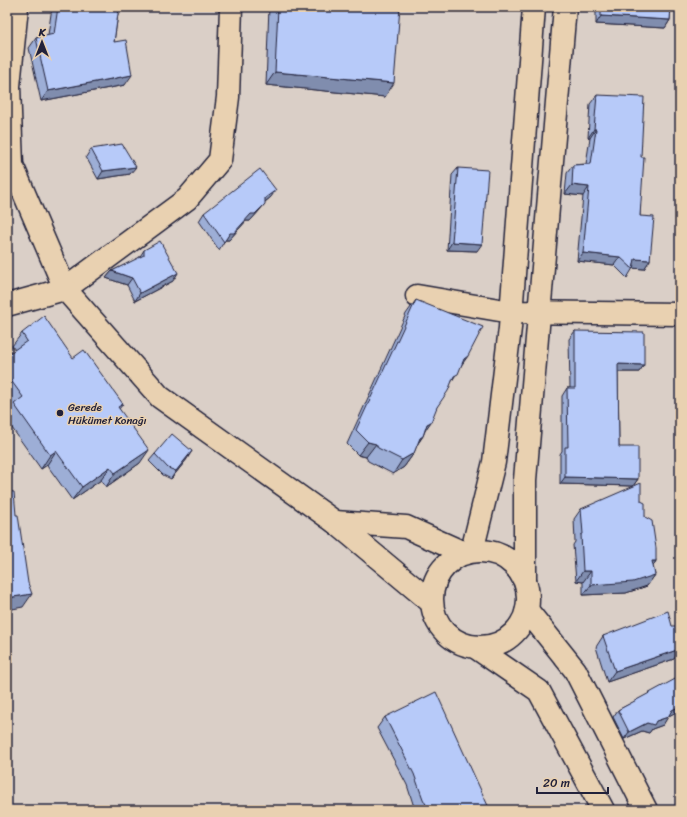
<svg xmlns="http://www.w3.org/2000/svg" width="687" height="817" font-family="Sriracha,sans-serif">
<rect width="100%" height="100%" fill="#dacfc7"/>
<filter id="ink" filterUnits="userSpaceOnUse"><feTurbulence type="fractalNoise" baseFrequency=".025" numOctaves="2"/><feDisplacementMap in="SourceGraphic" scale="8" xChannelSelector="R" yChannelSelector="G"/><feConvolveMatrix kernelMatrix="1 2 1 2 8 2 1 2 1" color-interpolation-filters="sRGB"/></filter>
<g filter="url(#ink)">
<g fill="none" stroke-linecap="round" stroke-linejoin="round">
<defs>
<g id="minor">
<path d="M65,289l122,-90 33,-39 8,-63 3,-90"/>
<path d="M417,296l94,16 169,2"/>
</g>
<g id="tertiary">
<path d="M17,7l-8,79 3,79 53,124 95,108 175,125 96,80"/>
<path d="M7,305l58,-16"/>
<path d="M335,522l71,5 58,26"/>
<circle cx="480" cy="599" r="48"/>
<path d="M472,551l22,-89 16,-134 24,-321"/>
<path d="M525,580v-100l40,-473"/>
</g>
<g id="secondary">
<path d="M527,610l48,60 71,140"/>
<path d="M475,647l64,44 64,119"/>
</g>
</defs>
<use href="#minor" stroke="#22223b" stroke-width="25"/>
<use href="#tertiary" stroke="#22223b" stroke-width="25"/>
<use href="#secondary" stroke="#22223b" stroke-width="25"/>
<use href="#minor" stroke="#e9d1b1" stroke-width="22"/>
<use href="#tertiary" stroke="#e9d1b1" stroke-width="22"/>
<use href="#secondary" stroke="#e9d1b1" stroke-width="22"/>
</g>
<g fill="#9daed6" stroke="#22223b">
<path d="M52,7h67l-5,35 11,43 -84,16 -12,-53 7,-10 12,-3z"/>
<path d="M269,7h131l-15,90 -119,-12z"/>
<path d="M596,7h75l-1,13 -5,8 -69,-4z"/>
<path d="M597,95l44,62 -1,59 10,44 -6,9 -11,-1 -6,10 -13,-13 -37,-4 6,-65 -18,-2 2,-21 6,-8 13,-1 4,-26h-2l2,-34z"/>
<path d="M91,149l39,25 -32,5 -12,-22z"/>
<path d="M458,168l19,83 -30,-1 5,-75z"/>
<path d="M271,197l-6,5 -6,9 -9,10h-4l-17,19h-4l-6,10 -20,-29 5,-8z"/>
<path d="M144,250l29,31 -38,20 -8,-16 -21,-7 6,-7 27,-13z"/>
<path d="M416,300l45,66 -25,42 -11,23 -2,5 -6,9 -3,8 -10,14 -11,7 -25,-13 -2,-4 -8,-2 -11,-11 59,-130z"/>
<path d="M575,331l69,34 -5,7h-21l1,75 19,32 -5,7 -73,-2v-30l2,-3v-55l5,-8h3l-1,-49z"/>
<path d="M22,333l51,25 50,46 -4,5 21,54 -34,24 -5,-7 -29,20 -25,-35 -6,4 -34,-48v-8l4,-5 -4,-6v-47l8,-5 -3,-4z"/>
<path d="M680,347v37l-2,-1v-33z"/>
<path d="M155,454l32,5 -16,20 -8,-4 -14,-14z"/>
<path d="M641,501l15,60 -3,5 2,9 -8,11 -21,7 -43,2v-13l-7,-1 -3,-36 2,-3 -1,-23 7,-10z"/>
<path d="M672,626l2,33 -67,23 -11,-35 7,-11z"/>
<path d="M680,678v32l-12,6 -5,9 -11,4 -3,4 -7,-2 -18,8 -11,-22 5,-7z"/>
<path d="M385,717l104,91 -1,2h-73l-8,-25 -30,-57z"/>
</g>
<g fill="#808dae" stroke="#22223b">
<path d="M601,16l69,4 -5,8 -69,-4z"/>
<path d="M275,72l119,11 -9,14 -119,-12z"/>
<path d="M132,75l-7,10 -84,16 7,-10z"/>
<path d="M594,129h2l-6,9h-2z"/>
<path d="M136,167l-6,7 -32,5 5,-8z"/>
<path d="M572,185l17,2 -6,9 -18,-2z"/>
<path d="M276,190l-5,7 -11,9 5,-8z"/>
<path d="M265,204l-6,7 -9,10h-4l-17,19h-4l5,-7 21,-19z"/>
<path d="M452,242l30,2 -5,7 -30,-1z"/>
<path d="M583,253l37,4 -6,8 -37,-4z"/>
<path d="M635,259l15,1 -6,9 -13,-1z"/>
<path d="M112,271l20,7 -5,7 -21,-7z"/>
<path d="M178,273l-5,8 -38,20 5,-8z"/>
<path d="M468,356l-10,14 6,-11z"/>
<path d="M618,364l26,1 -5,7h-26z"/>
<path d="M431,422l-10,14 6,-12z"/>
<path d="M423,436l-9,13 6,-11z"/>
<path d="M368,442l8,2 -10,13 -8,-2z"/>
<path d="M149,450l-9,13 -34,24 9,-14z"/>
<path d="M56,451l-9,14 -6,4 9,-14z"/>
<path d="M192,451l-5,8 -16,20 5,-8z"/>
<path d="M414,453l-10,14 -11,7 9,-14z"/>
<path d="M110,467l-9,13 -29,20 10,-13z"/>
<path d="M565,477l73,2 -5,7 -73,-2z"/>
<path d="M652,561h4l-7,11z"/>
<path d="M583,571h8l-8,11 -7,-1z"/>
<path d="M655,575l-8,11 -21,7 -43,2 8,-10z"/>
<path d="M32,594l-9,13 -16,3v-12z"/>
<path d="M680,649v2l-6,8 -67,23 8,-11z"/>
<path d="M680,706v4l-13,7 5,-7z"/>
<path d="M668,717l-5,8 -11,4 -3,4 -7,-2 -18,8 5,-7 18,-9 9,-2z"/>
</g>
<g fill="#b7caf9" stroke="#22223b">
<path d="M58,7h61l-5,35 12,-2 6,35 -84,16 -12,-53 18,-4z"/>
<path d="M278,7h122l-6,76 -119,-11z"/>
<path d="M601,7h70l-1,13 -69,-4z"/>
<path d="M597,95l47,2 -3,60h3l-4,59 14,1 -4,43 -15,-1 -2,10 -13,-12 -37,-4 6,-66 -17,-2 1,-20 18,-1 5,-35h-2z"/>
<path d="M122,144l14,23 -33,4 -12,-22z"/>
<path d="M458,168l30,2 -6,74 -30,-2z"/>
<path d="M260,169l16,21 -11,8v6l-10,10h-4l-17,19h-4l-6,9 -20,-29z"/>
<path d="M160,241l18,32 -38,20 -8,-15 -20,-7 32,-16v-5z"/>
<path d="M416,300l67,27 -15,29 -4,3 -6,15 -4,2 -6,15 -11,16 -6,15 -4,2 -4,12 -3,2 -6,15 -12,7 -24,-12 -2,-4 -8,-2 -12,-12z"/>
<path d="M44,316l29,42 11,-8 39,54 -5,3 31,43 -34,23 -5,-6 -28,20 -26,-36 -6,4 -36,-51 9,-7 -16,-22v-20l20,-14 -5,-8z"/>
<path d="M575,331l69,1v33l-26,-1 1,83h19v32l-73,-2v-30h3l-1,-59h8z"/>
<path d="M172,434l20,17 -16,20 -8,-3 -13,-14z"/>
<path d="M641,483v18l4,2v14l7,4 4,27v13h-4l3,14 -22,7 -42,3v-14h-8l-2,-36 2,-1 -2,-25z"/>
<path d="M7,491l7,1 2,23h2l10,68 4,11 -25,4z"/>
<path d="M668,611l4,15h5l3,15v8l-65,22 -12,-35z"/>
<path d="M679,677l1,1v28l-8,4 -4,7 -12,4 -2,4 -7,-2 -18,9 -11,-22z"/>
<path d="M436,692l53,116 -4,2h-56l-6,-11 -9,-25 -29,-57z"/>
<path d="M680,804v6h-6l-1,-3z"/>
</g>
</g>
<circle fill="#22223b" stroke="#e9d1b1" stroke-width="1.5" cx="60" cy="413" r="4"/>
<g text-anchor="middle" dominant-baseline="central" stroke-width="3" stroke-linejoin="round" paint-order="stroke">
<g font-size="11" fill="#22223b" stroke="#e9d1b1" text-anchor="start">
<text x="68" y="407">Gerede<tspan x="68" dy="13">Hükümet Konağı</tspan></text>
</g>
</g>
<rect width="687" height="817" fill="none" stroke="#e9d1b1" stroke-width="24"/>
<rect x="12" y="12" width="663" height="793" fill="none" stroke="#22223b" stroke-width="1.5" filter="url(#ink)"/>
<g transform="translate(42 42)" stroke="#e9d1b1" stroke-width="3" paint-order="stroke">
<path d="M0-3L7 15L0 10L-7 15Z" fill="#22223b"/>
<text y="-6" font-size="11" font-weight="bold" text-anchor="middle" fill="#22223b">K</text>
</g>
<path d="M537 787v6h71v-6" fill="none" stroke="#22223b" stroke-width="2"/>
<text x="543" y="787" font-size="12" fill="#22223b" stroke="#e9d1b1" stroke-width="3" paint-order="stroke">20 m</text>
</svg>
